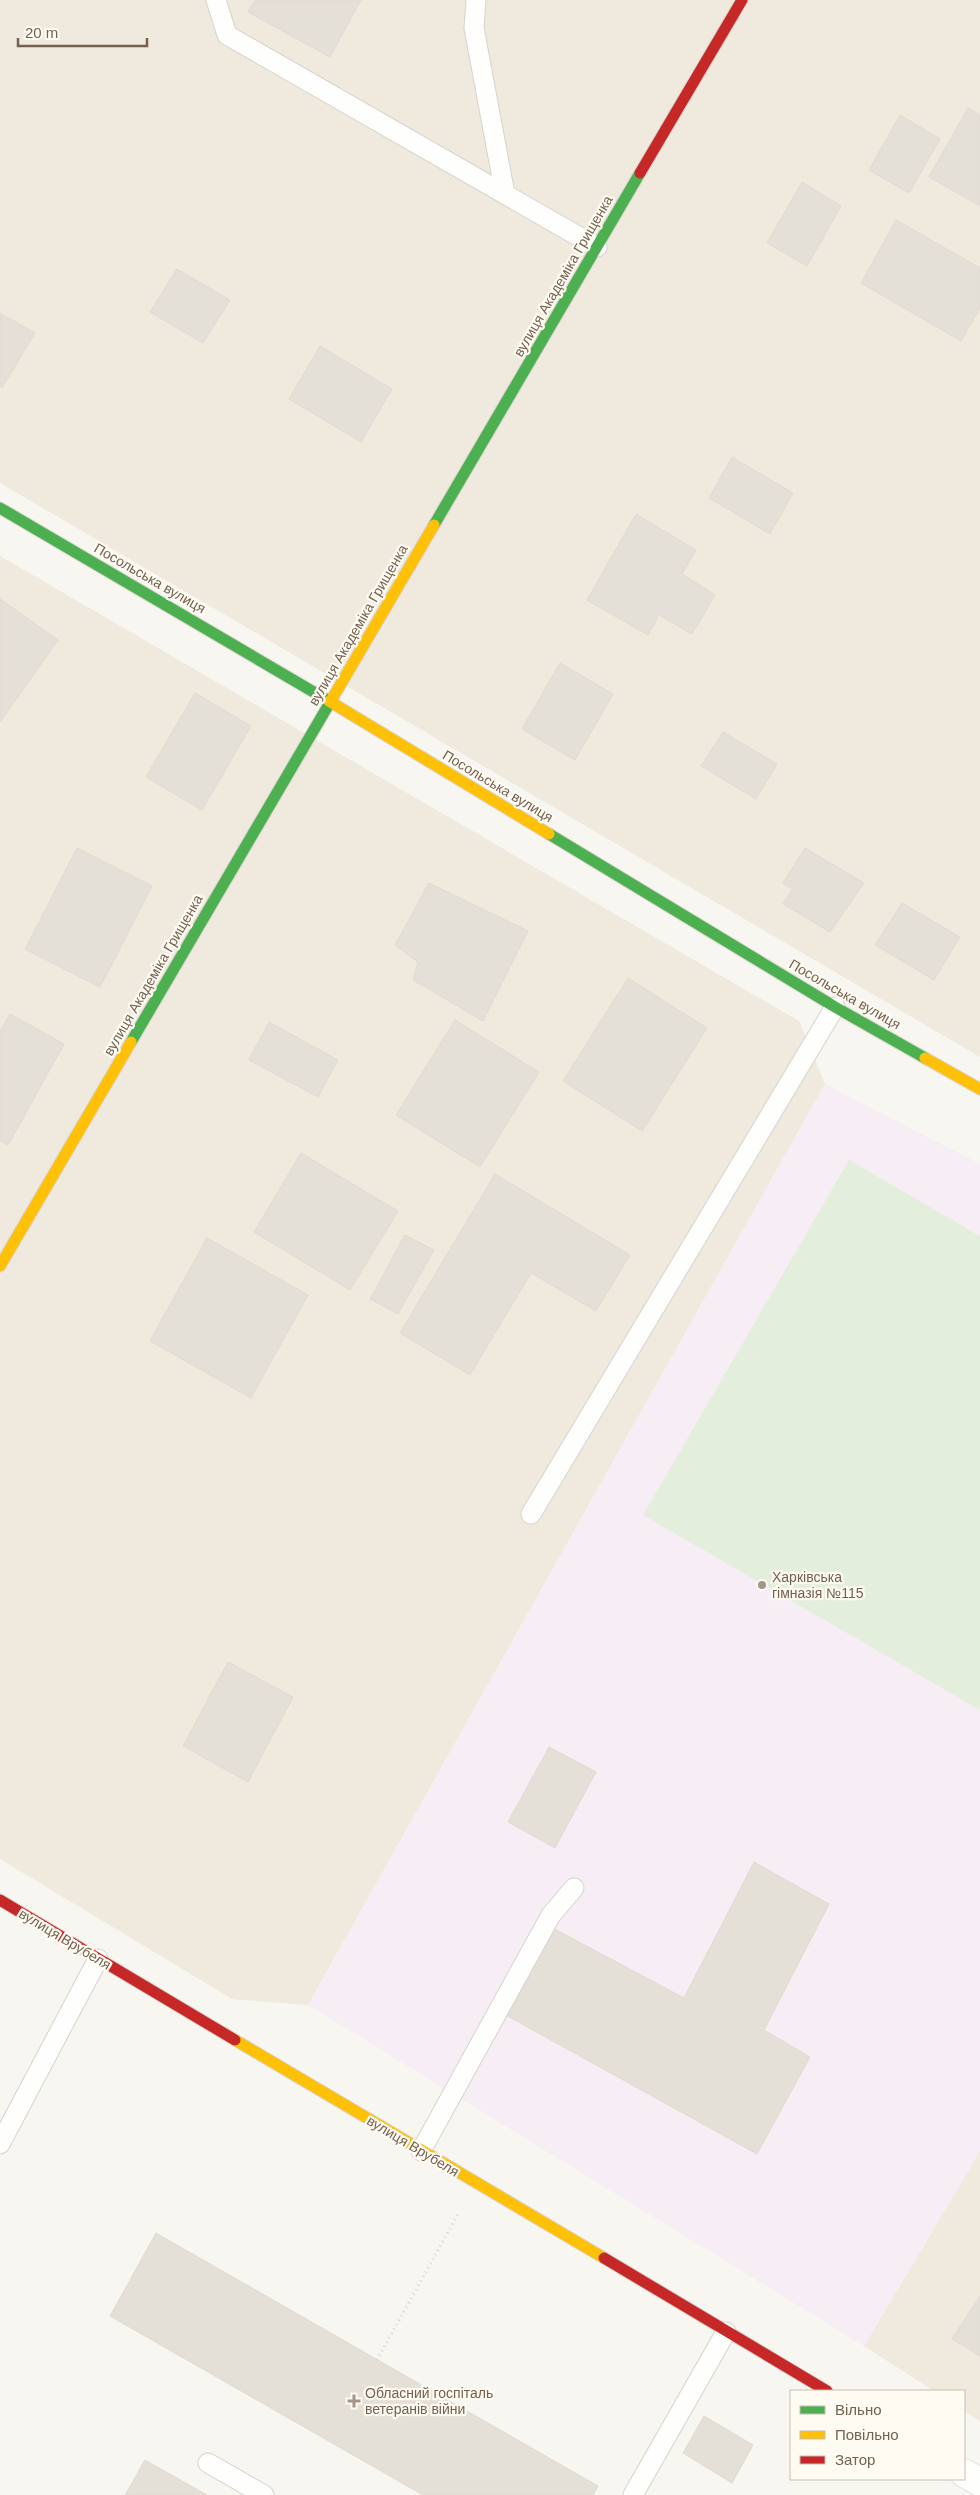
<svg xmlns="http://www.w3.org/2000/svg" width="980" height="2495" font-family="Arial,sans-serif">
<rect width="100%" height="100%" fill="#f8f6f0"/>
<g fill="#f0e9de">
<path d="M0,0h980v1057l-980,-574z"/>
<path d="M0,556l799,465 26,63 -517,921 -76,-6 -232,-140z"/>
<path d="M980,2151v270l-16,-10v-20h-30l-70,-45z"/>
</g>
<path fill="#f6eef4" d="M825,1084l155,80v987l-116,195 -556,-341z"/>
<path fill="#e4eedc" d="M849,1160l131,76v474l-337,-195z"/>
<g fill="#e4dfd7" stroke="#e1dad2">
<path d="M255,0h106l-31,57 -82,-45z"/>
<path d="M968,108l12,7v91l-51,-29z"/>
<path d="M900,115l40,24 -31,54 -40,-23z"/>
<path d="M802,182l39,24 -34,60 -40,-23z"/>
<path d="M896,220l84,48v40l-19,33 -100,-58z"/>
<path d="M177,269l53,31 -27,43 -53,-31z"/>
<path d="M0,313l35,20 -33,55 -2,-2z"/>
<path d="M320,346l72,43 -31,53 -72,-43z"/>
<path d="M732,457l61,36 -23,41 -61,-36z"/>
<path d="M636,514l60,36 -14,24 33,21 -23,39 -33,-19 -11,20 -61,-35z"/>
<path d="M0,599l58,41 -58,82z"/>
<path d="M560,663l53,31 -38,66 -53,-31z"/>
<path d="M195,693l56,33 -49,84 -56,-33z"/>
<path d="M723,732l54,32 -21,35 -55,-33z"/>
<path d="M77,848l75,38 -52,101 -75,-38z"/>
<path d="M805,848l59,35 -34,49 -47,-28 9,-15 -9,-6z"/>
<path d="M429,883l99,48 -45,90 -70,-41 5,-18 -23,-17z"/>
<path d="M902,903l58,34 -26,43 -59,-35z"/>
<path d="M628,978l79,50 -65,103 -79,-50z"/>
<path d="M10,1014l54,30 -56,101 -8,-4v-110z"/>
<path d="M455,1020l84,52 -59,95 -84,-52z"/>
<path d="M269,1022l69,38 -20,37 -69,-37z"/>
<path d="M301,1153l97,58 -48,79 -96,-58z"/>
<path d="M495,1174l135,81 -34,56 -65,-38 -61,102 -70,-42z"/>
<path d="M405,1235l29,15 -36,64 -28,-15z"/>
<path d="M207,1238l101,57 -57,103 -101,-57z"/>
<path d="M228,1662l65,35 -45,85 -65,-36z"/>
<path d="M549,1747l47,25 -41,76 -47,-26z"/>
<path d="M754,1862l75,42 -65,126 46,27 -53,97 -255,-141 47,-87 135,72z"/>
<path d="M156,2233l442,253 -5,9h-170l-313,-179z"/>
<path d="M980,2296v60l-28,-17z"/>
<path d="M704,2416l49,29 -21,38 -49,-30z"/>
<path d="M145,2460l62,35h-82z"/>
</g>
<g fill="none" stroke-linecap="round" stroke-linejoin="round">
<defs>
<g id="lane">
<path d="M216,0l11,35 370,212"/>
<path d="M476,0l-2,28 31,166"/>
<path d="M531,1514l304,-507"/>
<path d="M0,2144l98,-185"/>
<path d="M421,2151l130,-236 23,-27"/>
<path d="M208,2463l56,32"/>
<path d="M633,2495l93,-163"/>
</g>
<path id="street" d="M964,2473l16,9"/>
<g id="fast">
<path d="M0,508l329,193"/>
<path d="M434,525l206,-352"/>
<path d="M549,834l286,173 90,51"/>
<path d="M131,1042l201,-343"/>
</g>
<g id="slow">
<path d="M332,699l102,-174"/>
<path d="M329,701l220,133"/>
<path d="M925,1058l55,31"/>
<path d="M0,1266l131,-224"/>
<path d="M235,2040l369,218"/>
</g>
<g id="jam">
<path d="M640,173l102,-173"/>
<path d="M0,1900l235,140"/>
<path d="M604,2258l223,133"/>
</g>
</defs>
<use href="#lane" stroke="#d7d3ce" stroke-width="21"/>
<use href="#street" stroke="#d7d3ce" stroke-width="29"/>
<use href="#fast" stroke="#d8d3cd" stroke-width="13"/>
<use href="#slow" stroke="#d8d3cd" stroke-width="13"/>
<use href="#jam" stroke="#d8d3cd" stroke-width="13"/>
<path stroke="#dad6d0" stroke-width="3" stroke-dasharray="1 4" stroke-linecap="butt" d="M377,2360l81,-146"/>
<use href="#lane" stroke="#fefefd" stroke-width="19"/>
<use href="#street" stroke="#fefefd" stroke-width="28"/>
<use href="#fast" stroke="#4caf50" stroke-width="11"/>
<use href="#slow" stroke="#ffc107" stroke-width="11"/>
<use href="#jam" stroke="#c62828" stroke-width="11"/>
</g>
<g fill="#a39588" stroke="#fefbf3" stroke-width="2">
<circle cx="762" cy="1585" r="5"/>
<path d="M351.5 2393.5h5v5h5v5h-5v5h-5v-5h-5v-5h5z"/>
</g>
<g text-anchor="middle" dominant-baseline="central" stroke-width="4.5" stroke-linejoin="round" paint-order="stroke">
<g font-size="14" fill="#756150" stroke="#fefbf3">
<text transform="translate(563 276) rotate(-60)">вулиця Академіка Грищенка</text>
<text transform="translate(150 578) rotate(30)">Посольська вулиця</text>
<text transform="translate(358 625) rotate(-60)">вулиця Академіка Грищенка</text>
<text transform="translate(498 786) rotate(31)">Посольська вулиця</text>
<text transform="translate(153 975) rotate(-60)">вулиця Академіка Грищенка</text>
<text transform="translate(845 994) rotate(30)">Посольська вулиця</text>
<text transform="translate(65 1939) rotate(31)">вулиця Врубеля</text>
<text transform="translate(413 2146) rotate(31)">вулиця Врубеля</text>
</g>
<g font-size="14" fill="#756150" stroke="#fefbf3" text-anchor="start">
<text x="772" y="1577">Харківська<tspan x="772" dy="16">гімназія №115</tspan></text>
<text x="365" y="2393">Обласний госпіталь<tspan x="365" dy="16">ветеранів війни</tspan></text>
</g>
</g>
<rect x="790" y="2390" width="175" height="90" fill="#fefbf3" stroke="#c7bdb2"/>
<rect x="800" y="2406" width="25" height="8" fill="#4caf50" stroke="#c7bdb2"/>
<text x="835" y="2415" font-size="15" fill="#756150">Вільно</text>
<rect x="800" y="2431" width="25" height="8" fill="#ffc107" stroke="#c7bdb2"/>
<text x="835" y="2440" font-size="15" fill="#756150">Повільно</text>
<rect x="800" y="2456" width="25" height="8" fill="#c62828" stroke="#c7bdb2"/>
<text x="835" y="2465" font-size="15" fill="#756150">Затор</text>
<path d="M18 38v8h129v-8" fill="none" stroke="#756150" stroke-width="2.5"/>
<text x="25" y="38" font-size="15" fill="#756150" stroke="#fefbf3" stroke-width="4" paint-order="stroke">20 m</text>
</svg>
